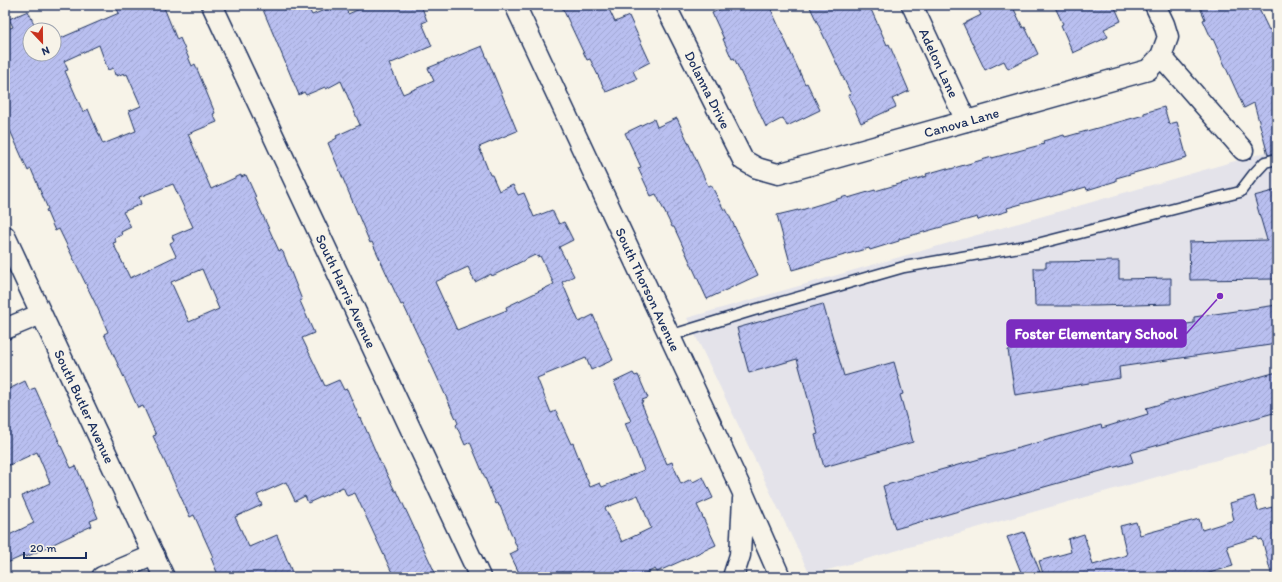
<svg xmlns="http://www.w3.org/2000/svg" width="1282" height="582" font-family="Itim,sans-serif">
<defs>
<pattern id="building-hatch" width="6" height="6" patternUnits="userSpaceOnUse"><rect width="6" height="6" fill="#b9bff0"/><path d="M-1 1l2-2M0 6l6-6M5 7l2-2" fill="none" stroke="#9ea4d0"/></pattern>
</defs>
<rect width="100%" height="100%" fill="#f7f3e8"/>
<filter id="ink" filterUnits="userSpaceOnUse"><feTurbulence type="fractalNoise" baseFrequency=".025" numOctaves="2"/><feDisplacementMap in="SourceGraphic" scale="8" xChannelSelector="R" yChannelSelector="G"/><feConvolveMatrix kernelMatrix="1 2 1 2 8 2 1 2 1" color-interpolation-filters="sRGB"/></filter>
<g filter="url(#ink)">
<path fill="#e4e3ea" d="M1277,149v294l-467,132 -123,-257z"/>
<g fill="url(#building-hatch)" stroke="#1b2f5e" fill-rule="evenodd">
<path d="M115,5h48l14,35 3,-2 12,28 3,-2 20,49 -2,1 4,8 -29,12 23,55 30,-14v2l5,-2 10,22 -1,1 24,53 2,-1 2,2 19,48 -2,1 14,32 -12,5 23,48 14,-6 5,10 3,-1 13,30 1,-1 20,46h1l13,27h2l40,86h-43l-39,-84 -8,3 -4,-9 -35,16 -3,-7 -10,5 -9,-19 -29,13 5,10 -27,12 14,30 28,-12 17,42h-75l-8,-19 2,-1 -19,-42 -4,2 -37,-81 3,-1 -13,-29 -5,2 -34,-74 4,-2 -10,-23 -39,-80 -4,2 -9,-21 2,-1 -17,-40 -3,2 -23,-52v-89l8,-3 -4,-8 19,-8 9,19h-7v24h24v-13l65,-28zM99,45l9,25 5,-2 2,7 2,-1v2l7,-3 1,2 2,-1 14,32 -12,5 7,20 -33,13 -15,-35 -5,3 -18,-41 3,-1 -4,-9zM173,184l20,43 -21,9 2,5 -4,2 6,13 -46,22 -17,-35 3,-1 -2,-4 8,-3 -1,-3 10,-5 -8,-15 18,-8 -2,-7zM202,269l17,40 -30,13 -18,-40z"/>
<path d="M261,5h46l5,10 25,-10h8l3,9 21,-9h52l6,16 -5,2 10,23 -43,18 14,30 31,-13 -6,-13 54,-22 35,85 -38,16 11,28h2l7,16 14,-6 5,10 6,-2 10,24 18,-7 7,14 5,-2 9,18 -14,7 15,29 -12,6 17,40 14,-7 20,45 -22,10 -5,-12 -49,20 14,35 5,-2 15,33 2,-1 17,44 10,-4 2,4 42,-17 -19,-47 6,-2 -17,-39 19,-9 2,3 3,-1 10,23 -6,2 1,2h-2l26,62 5,-2 9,22 10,-5 2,3 10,-5 10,21 -16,7 19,40 -59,27 -2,-3 -17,8h-117l-11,-23 8,-4 -18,-44h-1l-1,-3 -2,1 -26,-62 -5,3 -9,-20 2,-2 -25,-55 -30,-64 -2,1 -29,-63 -2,1 -42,-100 9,-5 -1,-2 24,-11 -19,-44 -15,8 -1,-2 -19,8 -2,-3 -5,3zM535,255l2,2 3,-1 14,28 -48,23 1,3 -50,20 -22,-48 33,-15 7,15 16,-8 1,2zM638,495l13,33 -29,14 -17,-34z"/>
<path d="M561,5h46l8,17 14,-6 21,46 -17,9 4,8 -31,13 -16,-33 -3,1z"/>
<path d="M729,5h40l36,79 2,-1 13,27 -33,16 -4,-8 -17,9 -32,-69 -2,1 -9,-20h1l-12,-26z"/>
<path d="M809,5h60l18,40 2,-1 20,47 -17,8 4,8 -35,16 -13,-28 3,-1z"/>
<path d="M976,5h36l11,23 2,-1 13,27 -30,15 -4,-8 -19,9 -22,-46 18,-9z"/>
<path d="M1054,5h60l7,16 -17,8 4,8 -35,16 -12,-28 2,-1z"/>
<path d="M1199,5h58l12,25 2,-1 6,14v110l-9,2 -14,-52 -10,5 -31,-69 -1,1 -9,-20 2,-1z"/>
<path d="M1164,107l5,17 8,-2 10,36 -71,20v3l-29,9 -1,-3 -36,10v-1l-43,12 1,3 -30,9 -1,-3 -78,22v2l-29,9 -1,-2 -77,22 -15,-55 21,-5v1l49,-15 1,2 27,-8v1l52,-15 -1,-2 21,-6v2l45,-13v1l52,-14 -1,-3 21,-6 1,2 79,-22v-2z"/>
<path d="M677,118l31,68 3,-1 13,25 2,-1 32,66 -51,24 -33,-72h-2l-16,-33 -5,2 -13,-28 3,-1 -16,-34 29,-14 3,8z"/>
<path d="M1277,190v89l-87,1 -1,-38 78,-2 -13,-44z"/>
<path d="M1119,261v18l52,-1v26l-74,2h-62l-1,-38h12v-6z"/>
<path d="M823,304l21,72 50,-14 9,32 -3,1 13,47 -89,25 -9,-32 3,-1 -21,-75 -48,14 -12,-45z"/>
<path d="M1277,305v39l-158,23 1,11 -105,17 -7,-45 84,-13 102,-14v-6z"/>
<path d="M1277,372v40l-147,41 3,9 -238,67 -12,-43 218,-61 1,3 46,-14 -2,-6z"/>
<path d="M25,381l4,9 6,-2 36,80 5,-2 22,52 -8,3 2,5 -7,3 -59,28 -1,-2 -20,9v-27l29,-14 -12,-27 28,-13 -13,-31 -32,15v-76z"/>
<path d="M1254,496l4,15 14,-4 5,19v50l-5,1 -10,-38 -3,1 -2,-3 -30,9 6,20 -37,11h-152l-5,-16 32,-9 -3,-13 16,-5 9,31 34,-10 -7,-29 16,-4 4,13 59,-16 3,11 32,-10 -4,-17z"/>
<path d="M1024,532l16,40 -14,5h-3l-16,-40z"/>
</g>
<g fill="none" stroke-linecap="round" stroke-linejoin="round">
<defs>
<path id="service" d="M669,336l85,-26 150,-43 133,-23 203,-52 13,-17 12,-13 12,-3"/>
<g id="minor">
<path id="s1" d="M212,5l268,572"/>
<path id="s2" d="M515,5l229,490 36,82"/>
<path id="s3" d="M665,5l78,155 14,8 21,6 370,-104 13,-14 7,-19 -4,-13 -9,-19"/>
<path id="s4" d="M912,5l54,116"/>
<path d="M1161,56l82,94"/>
<path id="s5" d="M5,236l159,341"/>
<path d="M5,329l36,-15"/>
<path d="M102,577l52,-22"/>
<path d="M733,577l7,-22 3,-56"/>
</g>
</defs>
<use href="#service" stroke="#1b2f5e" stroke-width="13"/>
<use href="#minor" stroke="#1b2f5e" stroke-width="23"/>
<use href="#service" stroke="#f7f3e8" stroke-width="10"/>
<use href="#minor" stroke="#f7f3e8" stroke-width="20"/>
</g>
</g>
<g text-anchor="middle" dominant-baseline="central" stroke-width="4" stroke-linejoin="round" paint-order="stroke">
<g font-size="14" fill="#1b2f5e" stroke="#f7f3e8">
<text stroke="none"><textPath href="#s4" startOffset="64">Adelon Lane</textPath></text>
<text stroke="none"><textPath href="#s3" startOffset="95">Dolanna Drive</textPath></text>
<text stroke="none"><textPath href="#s3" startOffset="402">Canova Lane</textPath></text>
<text stroke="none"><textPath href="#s2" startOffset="314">South Thorson Avenue</textPath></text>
<text stroke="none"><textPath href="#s1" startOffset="316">South Harris Avenue</textPath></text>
<text stroke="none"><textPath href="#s5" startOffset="188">South Butler Avenue</textPath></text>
</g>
</g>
<path fill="none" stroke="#7b2cbf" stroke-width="1.5" d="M1220 296L1186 334"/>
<circle fill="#7b2cbf" stroke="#f7f3e8" stroke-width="1.5" cx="1220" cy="296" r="4"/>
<rect fill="#7b2cbf" stroke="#7b2cbf" stroke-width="1.5" x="1007" y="320" width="179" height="27" rx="4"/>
<g font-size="15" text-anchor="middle" font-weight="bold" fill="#fff">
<text x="1096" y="339">Foster Elementary School</text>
</g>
<rect width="1282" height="582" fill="none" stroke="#f7f3e8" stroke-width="20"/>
<rect x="10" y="10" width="1262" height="562" fill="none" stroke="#1b2f5e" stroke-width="1.5" filter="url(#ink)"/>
<g transform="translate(42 42) rotate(158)"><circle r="19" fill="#f7f3e8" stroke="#9fa5b1"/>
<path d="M0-3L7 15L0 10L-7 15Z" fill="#c8321e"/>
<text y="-6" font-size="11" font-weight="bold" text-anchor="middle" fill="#1b2f5e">N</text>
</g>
<path d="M24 552v6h62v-6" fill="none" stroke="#1b2f5e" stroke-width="2"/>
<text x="30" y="552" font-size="12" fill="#1b2f5e" stroke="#f7f3e8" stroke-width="3" paint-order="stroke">20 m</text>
</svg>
